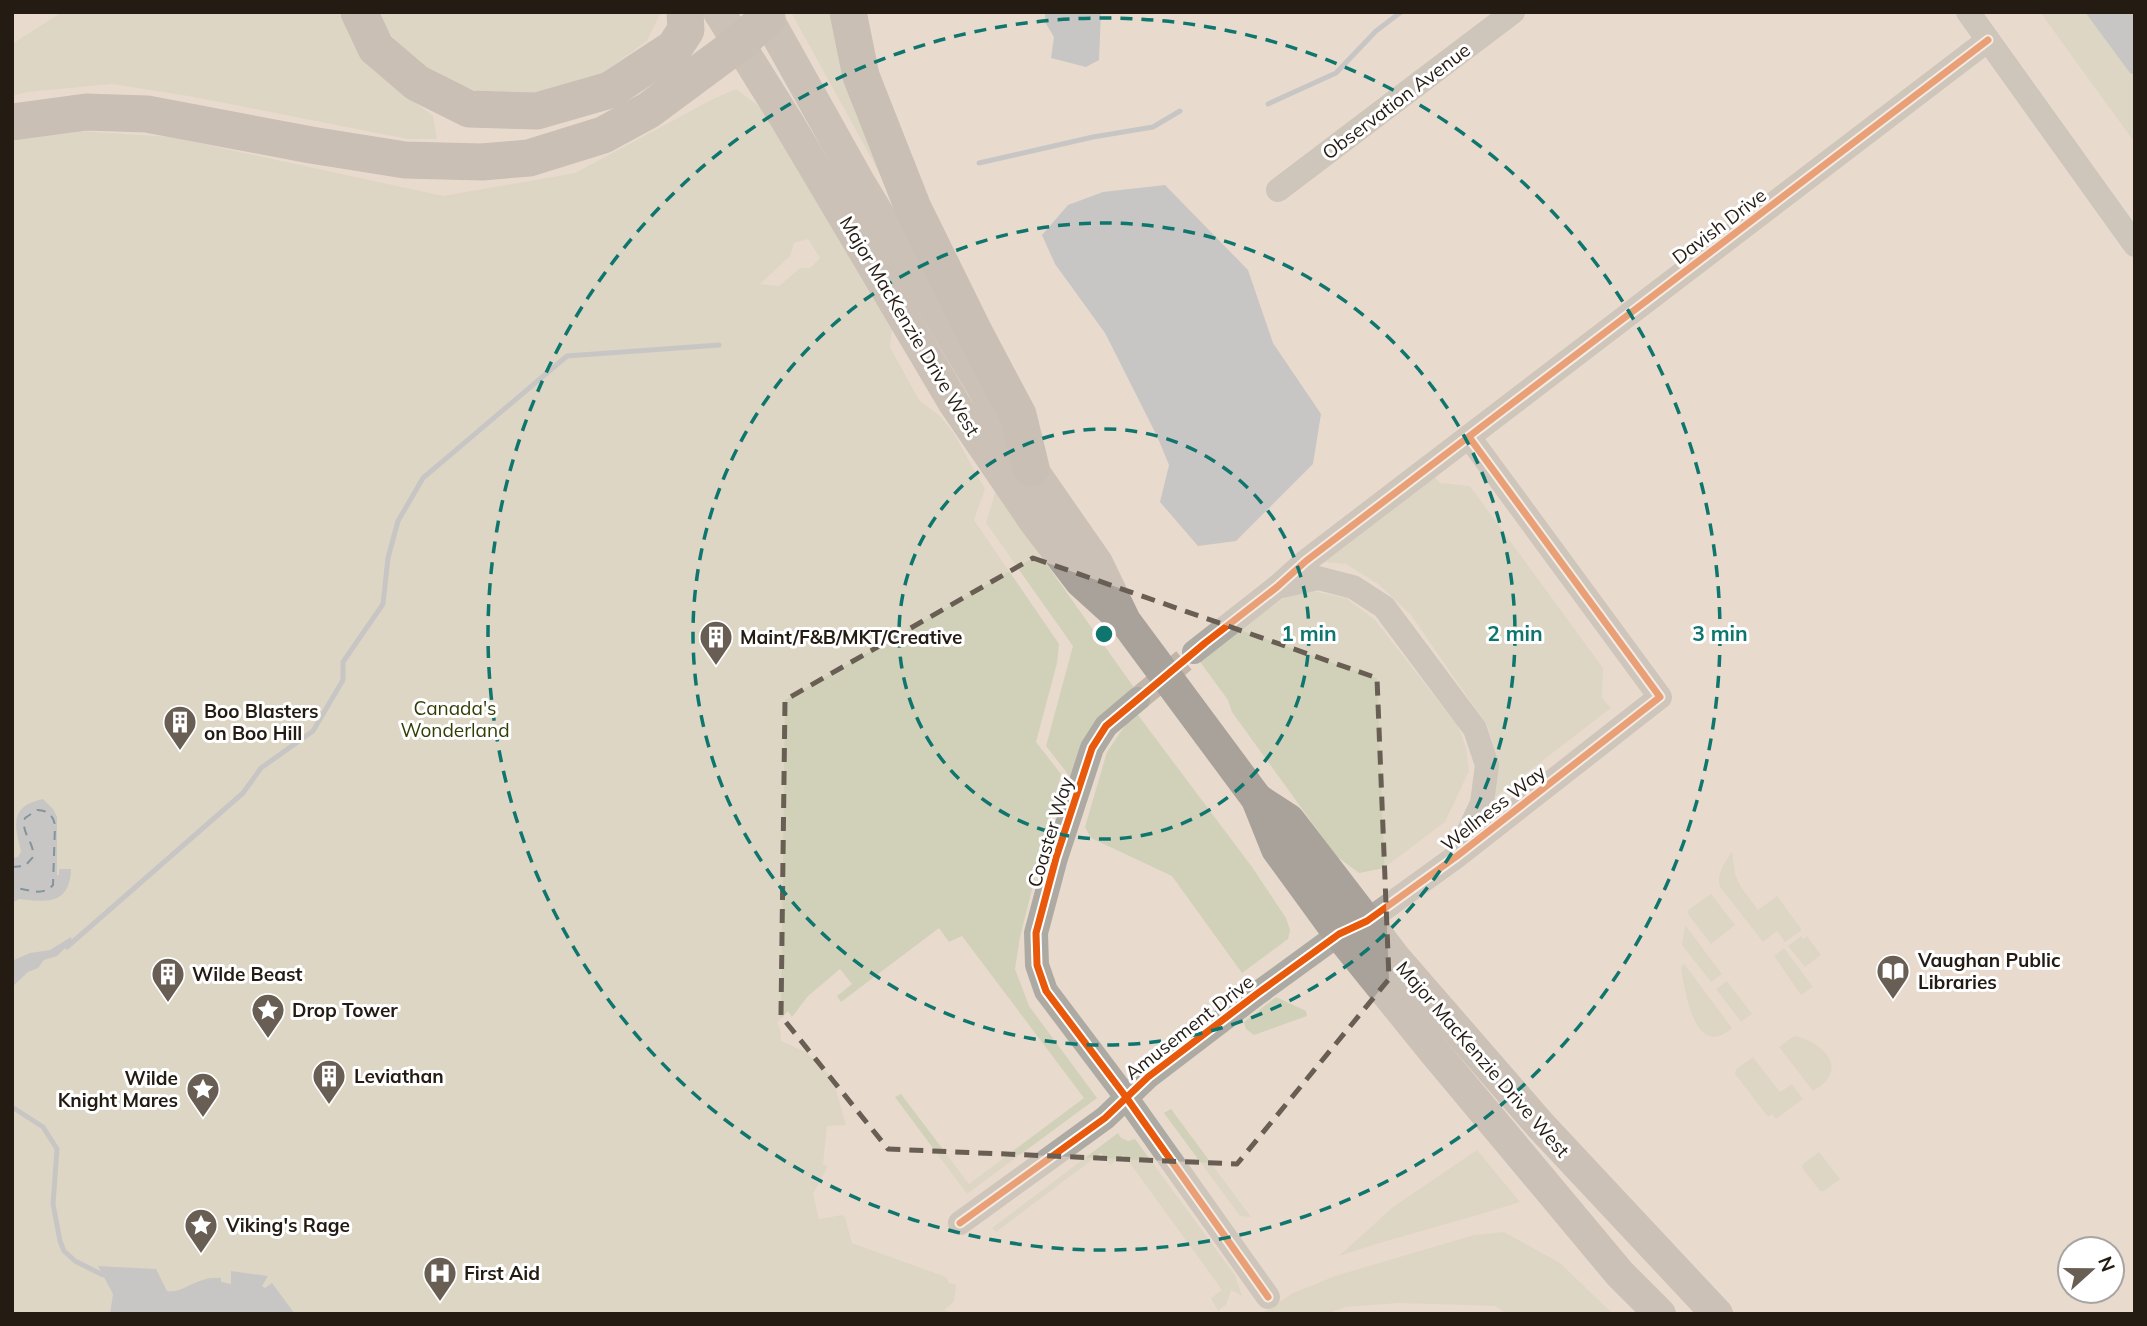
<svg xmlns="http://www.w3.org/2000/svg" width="2147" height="1326" font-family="Mulish,sans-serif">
<rect width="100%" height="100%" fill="#e9dace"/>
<g fill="#d1d0b9" fill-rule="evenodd">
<path d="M62,12h284l28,59 59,45 4,23h-30l-213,-42 -82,-13 -84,8 -16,4v-52z"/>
<path d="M377,12h284l-14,29 -52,37 -60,19 -51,-3 -57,-23 -31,-28z"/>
<path d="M791,12h40l55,173z"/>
<path d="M2040,12h95v131z"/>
<path d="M736,89l23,17 23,28 110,195 -2,18 29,53 21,16 13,16 32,57 -11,31 85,124 -2,19 -21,79 25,32 -41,163 -5,32 14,37 68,92 -130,96 -72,-97 6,-3 68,90 115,-86 -122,-162 -13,6 -10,-14 -98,74 -4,-6 15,-12 -12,-15 -32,27 -16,21 -4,-6 -11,12 3,5 1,13 25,11 27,27 13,46 -19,1 -4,39 5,1 -15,28 6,25 23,-4 3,2 7,26 94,34 3,6 7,2 -2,17 -10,8 7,2 -2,2h-937v-1177l38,-8 121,8 272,59 132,-23 138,-74zM808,239l12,19 -10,10h-10l-21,18 -19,-2 30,-28 4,-13z"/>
<path d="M1431,472l9,11 30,3 133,182 -1,30 9,10 -117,90 3,-42 -9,-29 -77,-112 -33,-31 -32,-20 -30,-3z"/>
<path d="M997,486l12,25 126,178 -64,89 -25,-32 27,-100 -87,-123z"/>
<path d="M1313,591l33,7 29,22 83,106 8,21 3,24 -24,51 -61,46 -25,5 -23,-17 -104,-144 -4,-12 -30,-41 86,-61z"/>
<path d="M1135,711l117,156 34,51 4,12 -2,9 -46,34 -70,-97 -81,-38 -6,-11 22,-75z"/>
<path d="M1732,851l3,23 6,13 17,23 19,-14 25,34 -17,12 -8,-11 -14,11 -43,-55c-4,-14 5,-24 12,-36z"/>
<path d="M1711,894l24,31 -24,19 -23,-30v-4z"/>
<path d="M1685,925l37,49 -11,8 -29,-37z"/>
<path d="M1801,936l2,3 4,-3 14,19 -16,12 -17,-21z"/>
<path d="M1784,948l29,39 -12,8 -27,-39z"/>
<path d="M1683,964l2,1 47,63c-37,33 -47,-36 -51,-60z"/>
<path d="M1727,981l25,33 -11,8 -25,-33z"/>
<path d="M1276,997l30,14 1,5 -53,19 -8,-6 -2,-7z"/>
<path d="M1794,1036c18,2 51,24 32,45 -3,4 -9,7 -13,10l-34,-44z"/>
<path d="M1753,1057l27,35 12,-8 11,15 -27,20 -4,-5 -4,3 -33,-43 1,-5z"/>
<path d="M1171,1109l80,108 -11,-1 -76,-103z"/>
<path d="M1118,1133l3,5 7,3 7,-2 100,136 7,21 -11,-6 -5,15 -8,6 -7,-13 11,-8 -98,-135 -14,10 -9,-12 -105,79 -4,-4z"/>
<path d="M1477,1150l43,52c-60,19 -121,34 -181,54l54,-49z"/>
<path d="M1819,1152l21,27 -16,12h-4l-18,-23 1,-4z"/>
<path d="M1504,1232l56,31 53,51h-106l-12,-8 -96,-3 -53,4 -20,7h-65l32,-21 42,-17 139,-41z"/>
</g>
<g fill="#9daeba">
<path d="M1045,12h56l-2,48 -13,7 -35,-9 3,-21 -9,-15z"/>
<path d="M2085,12h50v63l-5,-2z"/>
<path d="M1165,185l83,85 25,73 48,71 -8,50 -77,77 -38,5 -38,-44 9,-37 -12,-29 -52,-103 -50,-69 -13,-29 26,-30 35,-13z"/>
<path d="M43,799l10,10 4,8v58h2v-6h12c-1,37 -26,33 -52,30l-7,4v-45l6,-1 3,-6c-7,-27 -11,-45 22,-52z"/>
<path d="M71,937l1,4 -15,15 -13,4 -6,8 -10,4 -16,15v-26l18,-8 20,-3z"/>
<path d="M98,1266l58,3 11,22c17,3 30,-16 54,-13v4l10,2v-13l37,5 -6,10 3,2 7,-5 23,31h-185l3,-20z"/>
</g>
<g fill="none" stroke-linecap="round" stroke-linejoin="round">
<g stroke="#9daeba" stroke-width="5">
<path d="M1268,104l68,-31 40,-42 25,-19"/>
<path d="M979,163l114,-26 60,-10 27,-16"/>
<path d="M67,947l176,-154 18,-25 52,-37 30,-51v-18l40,-58 5,-46 10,-37 25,-43 144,-122 152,-11"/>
<path d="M12,1107l31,20 14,22 -4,55 7,37 4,10 11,10 28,14"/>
</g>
<path stroke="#073f5f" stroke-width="2" stroke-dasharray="9 7" stroke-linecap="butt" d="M12,867l13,-1 8,-9c2,-15 -13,-24 -8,-39l12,-8c11,0 17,6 18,16l-2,59c-12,13 -25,3 -41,3"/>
<path stroke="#c2b4a9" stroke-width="24" stroke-dasharray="24 12" stroke-linecap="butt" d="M1138,699l56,-47"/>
<g stroke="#adaaa4" stroke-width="24">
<path d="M1968,12l167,233"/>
<path d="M1278,190l235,-178"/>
<path d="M1277,587l41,-9 35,9 31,20 91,122 12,36 -5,38 -23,49"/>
<path d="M1194,652l83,-65 29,-26 682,-521"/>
<path d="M1138,699l-32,27 -14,22 -36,110 -20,75 1,32 9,26 80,106 142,200"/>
<path d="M960,1223l145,-105 43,-41 110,-84 81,-59 28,-13 90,-65 203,-159 -191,-260"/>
</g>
<g stroke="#a8a29a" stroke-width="32">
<path d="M719,12l68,109 167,282 81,119 46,60 32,29"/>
<path d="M764,12l95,170 172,286 66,95 28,58 132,178 20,50 62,85 93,115 188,225 40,40"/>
<path d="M1257,799l32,21 106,138 146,168 176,188"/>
</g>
<g stroke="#a39d95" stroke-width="37">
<path d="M359,12l17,36 41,35 52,26 68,2 73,-21 64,-42 12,-18 -1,-18"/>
<path d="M848,12l13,64 52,132 61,124 44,83 13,53"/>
<path d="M12,122l74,-10 61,2 164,31 94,15 77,2 47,-4 74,-23 46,-25 89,-66 29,-26"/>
</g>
<defs>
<g id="cycleway">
<path d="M960,1223l145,-105 43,-41 110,-84 81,-59 28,-13 90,-65 203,-159 -191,-260"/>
<path d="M1268,1297l-142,-200 -80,-106 -9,-26 -1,-32 20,-75 36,-110 14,-22 99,-83 72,-56 29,-26 682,-521"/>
</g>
</defs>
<use href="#cycleway" stroke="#fff" stroke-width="11"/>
<use href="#cycleway" stroke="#e8590c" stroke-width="7"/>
</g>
<path d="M0 0H2147V1326H0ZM1033,558l344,120 12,301 -152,185 -349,-15 -107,-133 4,-316z" fill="#e9dace" fill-opacity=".55" fill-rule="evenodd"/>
<path fill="none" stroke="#695e54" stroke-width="5" stroke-dasharray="14 9" stroke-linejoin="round" d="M1033,558l344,120 12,301 -152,185 -349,-15 -107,-133 4,-316z"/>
<g fill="none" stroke="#0f766e" stroke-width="3.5" stroke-dasharray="12 9">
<circle cx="1104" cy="634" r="205"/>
<circle cx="1104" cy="634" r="411"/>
<circle cx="1104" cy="634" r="616"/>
</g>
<defs>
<symbol id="building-pin" viewBox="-11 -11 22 30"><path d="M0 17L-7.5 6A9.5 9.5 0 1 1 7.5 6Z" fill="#695e54" stroke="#fff"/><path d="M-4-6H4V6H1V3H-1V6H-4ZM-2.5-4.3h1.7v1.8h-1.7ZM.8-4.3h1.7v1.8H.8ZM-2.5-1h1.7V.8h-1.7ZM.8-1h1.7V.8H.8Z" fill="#fff"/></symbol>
<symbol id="library-pin" viewBox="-11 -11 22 30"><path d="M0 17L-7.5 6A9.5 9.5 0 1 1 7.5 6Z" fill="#695e54" stroke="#fff"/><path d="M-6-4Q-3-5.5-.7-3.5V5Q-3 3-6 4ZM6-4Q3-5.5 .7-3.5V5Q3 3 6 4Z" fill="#fff"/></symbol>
<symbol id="sight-pin" viewBox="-11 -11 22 30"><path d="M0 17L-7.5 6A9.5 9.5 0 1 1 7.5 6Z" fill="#695e54" stroke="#fff"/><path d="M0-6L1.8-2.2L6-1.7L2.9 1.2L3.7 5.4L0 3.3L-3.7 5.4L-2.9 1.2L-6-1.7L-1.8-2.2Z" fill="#fff"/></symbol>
<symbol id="hospital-pin" viewBox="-11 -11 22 30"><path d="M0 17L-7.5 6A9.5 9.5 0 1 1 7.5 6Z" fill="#695e54" stroke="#fff"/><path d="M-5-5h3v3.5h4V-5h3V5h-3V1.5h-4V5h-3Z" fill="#fff"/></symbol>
</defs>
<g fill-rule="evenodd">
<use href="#building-pin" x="697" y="618" width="38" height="52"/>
<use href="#building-pin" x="161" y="703" width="38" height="52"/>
<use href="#library-pin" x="1874" y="952" width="38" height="52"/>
<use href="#building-pin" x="149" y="955" width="38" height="52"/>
<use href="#sight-pin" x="249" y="991" width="38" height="52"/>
<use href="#building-pin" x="310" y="1057" width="38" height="52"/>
<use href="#sight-pin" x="184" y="1070" width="38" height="52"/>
<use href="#sight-pin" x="182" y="1206" width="38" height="52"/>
<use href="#hospital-pin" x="421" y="1254" width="38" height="52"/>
</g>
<g text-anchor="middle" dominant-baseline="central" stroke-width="6" stroke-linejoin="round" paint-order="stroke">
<g font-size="19" fill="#241b13" stroke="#fff">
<text transform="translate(1396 101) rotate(-37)">Observation Avenue</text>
<text transform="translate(1719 226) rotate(-37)">Davish Drive</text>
<text transform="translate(910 326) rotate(59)">Major MacKenzie Drive West</text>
<text transform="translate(1493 808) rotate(-38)">Wellness Way</text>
<text transform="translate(1050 832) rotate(-73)">Coaster Way</text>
<text transform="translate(1189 1027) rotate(-38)">Amusement Drive</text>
<text transform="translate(1483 1059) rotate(49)">Major MacKenzie Drive West</text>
</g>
<g font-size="19" font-weight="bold" fill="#241b13" stroke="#fff" text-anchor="start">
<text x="740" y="637">Maint/F&amp;B/MKT/Creative</text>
<text x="204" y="711">Boo Blasters<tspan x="204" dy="22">on Boo Hill</tspan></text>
<text x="1918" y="960">Vaughan Public<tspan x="1918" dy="22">Libraries</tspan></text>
<text x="192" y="974">Wilde Beast</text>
<text x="292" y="1010">Drop Tower</text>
<text x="354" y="1076">Leviathan</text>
<text x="178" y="1078" text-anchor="end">Wilde<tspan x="178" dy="22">Knight Mares</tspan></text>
<text x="226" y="1225">Viking's Rage</text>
<text x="464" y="1273">First Aid</text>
</g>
<g font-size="19" fill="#333e06" stroke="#fff">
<text x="455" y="708">Canada's<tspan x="455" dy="22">Wonderland</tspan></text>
</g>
</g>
<circle cx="1104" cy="634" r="10" fill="#0f766e" stroke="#fff" stroke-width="3.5"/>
<g font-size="21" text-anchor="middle" font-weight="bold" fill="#0f766e" stroke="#fff" stroke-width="6" stroke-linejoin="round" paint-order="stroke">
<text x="1309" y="641">1 min</text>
<text x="1515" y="641">2 min</text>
<text x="1720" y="641">3 min</text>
</g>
<rect width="2147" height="1326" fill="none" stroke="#241b13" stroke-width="28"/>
<g transform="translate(2091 1270) rotate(69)"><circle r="33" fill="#ffffff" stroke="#a7a4a1" stroke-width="2"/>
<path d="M0-5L12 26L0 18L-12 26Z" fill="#695e54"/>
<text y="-10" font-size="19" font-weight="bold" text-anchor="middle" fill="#241b13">N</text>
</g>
</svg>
